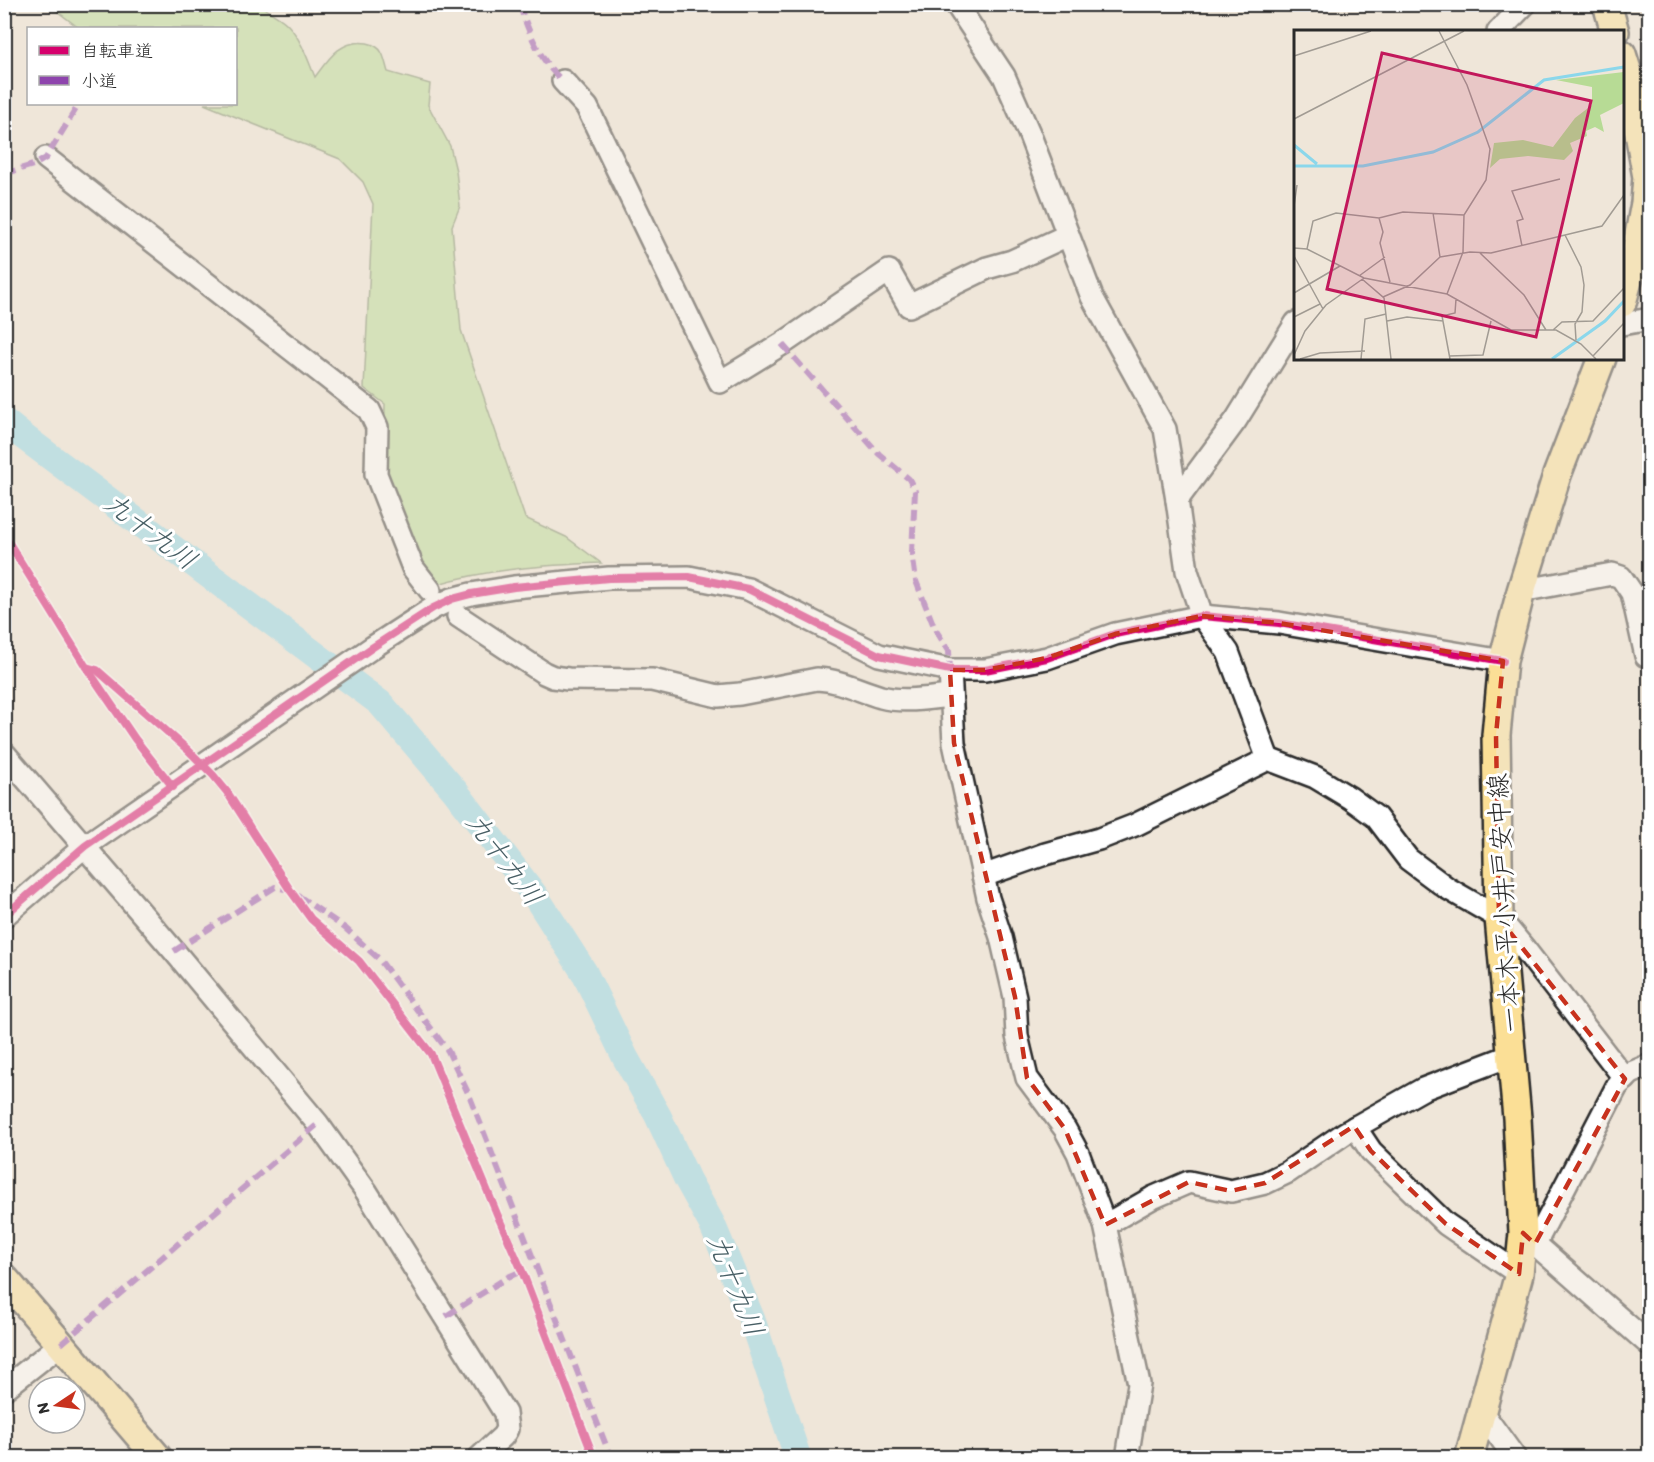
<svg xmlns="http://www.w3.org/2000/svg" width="1654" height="1462" font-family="Itim,'Klee One',sans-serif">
<rect width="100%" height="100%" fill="#efe6d9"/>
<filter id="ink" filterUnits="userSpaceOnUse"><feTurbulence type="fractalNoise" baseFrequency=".0167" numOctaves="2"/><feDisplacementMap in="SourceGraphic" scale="12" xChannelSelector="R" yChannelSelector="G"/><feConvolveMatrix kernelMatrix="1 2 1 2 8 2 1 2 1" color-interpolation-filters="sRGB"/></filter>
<g filter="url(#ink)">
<path fill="#b7db95" stroke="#718360" stroke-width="1.5" d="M49,5h212c8,8 20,12 27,20 13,14 20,35 27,52 14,-19 26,-38 52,-34 6,1 13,5 15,10 3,6 4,13 6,19l42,12 -2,21 22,41 6,25 4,35 -8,20 9,104 64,188 41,19 35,26c-56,2 -113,6 -167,22l-7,-6 -43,-104 1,-71 -21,-16 9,-184 -10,-22 -23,-23 -136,-55h32v-76h-157z"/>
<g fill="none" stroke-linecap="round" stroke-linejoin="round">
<path stroke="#8bd7eb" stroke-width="27" d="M4,421l16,13 360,269 75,88 81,106 48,75 41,85 33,59 29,63 25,45 40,96 46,138"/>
<defs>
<g id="minor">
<path d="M956,4l48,72 25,57 63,164 73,132 12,71 10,71 15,45 26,36 40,107"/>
<path d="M1498,32l27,-28"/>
<path d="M563,81l24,26 133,275 62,-38 107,-73 20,35 78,-38 25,-7 56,-26"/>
<path d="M46,158l323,252 8,17 -1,47 37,94 17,22"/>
<path d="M1622,324l28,-5"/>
<path d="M1177,500l59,-80 60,-97"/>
<path d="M1521,591l91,-17 9,3 11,16 14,63 4,1"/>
<path d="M458,616l86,57 9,4 15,2 84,1 66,16 22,-2 77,-15c23,1 43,12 64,18 23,6 47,1 70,-1"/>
<path d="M950,670l4,73 34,155 13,39 14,60 2,39 10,42 38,51 13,24 27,72 34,159 -12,74"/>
<path d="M4,753l170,198 144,173 48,67 139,222 2,16 -4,7 -24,22"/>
<path d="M983,876l62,-22 54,-15 36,-14 133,-66 47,18 35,21 26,19 32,42 39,29 52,30 24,29 102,132"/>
<path d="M4,916l81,-70 288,-199 60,-39 19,-9 19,-5 43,-7 95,-9 80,-1 59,12 131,66 71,15h35l62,-12 68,-24 87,-18 77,7 224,38"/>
<path d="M1355,1127l16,24 75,73 73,50"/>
<path d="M1105,1225l47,-27 37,-16 42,9 34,-8 23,-11 57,-39 78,-44 89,-34"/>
<path d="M1526,1236l124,109"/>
<path d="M1535,1244l82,-158 14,-13 19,-8"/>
<path d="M4,1389l57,-45"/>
<path d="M1481,1411l34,47"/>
</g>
<g id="major">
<path d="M1607,4l8,28"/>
<path d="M1622,54l6,19 19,104 -2,26 -9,48 -14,52"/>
<path d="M4,1278l154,180"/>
<path d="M1469,1458l50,-184 4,-41 -6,-115 -18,-200 -3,-183 7,-74 18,-70 36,-116 45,-117"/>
</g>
</defs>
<use href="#minor" stroke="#2b2b2b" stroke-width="26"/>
<use href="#major" stroke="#2b2b2b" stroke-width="32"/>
<use href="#minor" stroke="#fff" stroke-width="21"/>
<use href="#major" stroke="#fbdf96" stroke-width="27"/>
<g stroke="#8e44ad" stroke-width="6" stroke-dasharray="12 6" stroke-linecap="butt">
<path d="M519,4c10,28 21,58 44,77"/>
<path d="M4,174l32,-10 10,-6 33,-54"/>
<path d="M782,344l97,110 30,25 6,12 -3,61 4,29 19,48 14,22 1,19"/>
<path d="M174,951l101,-64 15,3 55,38 34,31 69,92 22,46 141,361"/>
<path d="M446,1316l62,-39 14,-6"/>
<path d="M61,1344l257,-220"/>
</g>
<defs>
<g id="cycleway">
<path d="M4,535l82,132 11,3 91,80 25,25 14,17 63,98 21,29 48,42 72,93 66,160 25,57 72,187"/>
<path d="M86,667l49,72 38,48"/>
<path d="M4,916l81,-70 288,-199 60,-39 19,-9 19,-5 43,-7 95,-9 80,-1 59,12 131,66 71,15h35l62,-12 68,-24 87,-18 77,7 224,38"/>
</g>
</defs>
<use href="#cycleway" stroke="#fff" stroke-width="11"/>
<use href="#cycleway" stroke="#d6006c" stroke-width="8"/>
</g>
</g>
<path d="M0 0H1654V1462H0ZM1202,616l77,7 224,38 -7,74 3,183 126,161 -90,165 -12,-11 -4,41 -73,-50 -75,-73 -17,-25 -89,57 -34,8 -42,-9 -84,43 -40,-96 -38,-51 -12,-81 -61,-254 -4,-73h35l62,-12 68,-24z" fill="#efe6d9" fill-opacity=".55" fill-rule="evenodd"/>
<path fill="none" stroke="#c8321e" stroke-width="4.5" stroke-dasharray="12 8" stroke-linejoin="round" d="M1202,616l77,7 224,38 -7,74 3,183 126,161 -90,165 -12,-11 -4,41 -73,-50 -75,-73 -17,-25 -89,57 -34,8 -42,-9 -84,43 -40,-96 -38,-51 -12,-81 -61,-254 -4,-73h35l62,-12 68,-24z"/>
<g text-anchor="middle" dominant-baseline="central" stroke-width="6" stroke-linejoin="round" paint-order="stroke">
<g font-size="26" fill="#2b2b2b" stroke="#fff">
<text transform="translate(1504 903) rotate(-93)">一本木平小井戸安中線</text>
</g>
<g font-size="27" font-style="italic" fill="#485f65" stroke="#fff">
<text transform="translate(151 531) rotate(37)">九十九川</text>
<text transform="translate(505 859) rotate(53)">九十九川</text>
<text transform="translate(736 1285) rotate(68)">九十九川</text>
</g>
</g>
<g transform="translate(1294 30)">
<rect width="330" height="330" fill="#efe6d9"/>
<path d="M330,42v31l-24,12 4,17 -9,-5 -9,4 1,5 -17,7 3,8 -9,9 -36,-4 -28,3 -10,9 4,-25 29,-3 30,7 22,-29 17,-13v-18l-36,-7z" fill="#b7db95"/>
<path fill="none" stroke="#8bd7eb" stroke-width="3" d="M0,115l23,19M0,136h69l70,-14 45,-20 66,-52 80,-13M258,329l53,-38 19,-20"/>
<path fill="none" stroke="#a19b93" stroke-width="1.5" d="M145,1l28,54 23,64 -4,31 -22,35 -1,37 -16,42M0,26l77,-25M0,89l170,-88M0,176l3,-21M85,188l4,14 -3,11 10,39M271,205l16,32 3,18 -2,27 -7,12 1,16M228,216l-5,-25 6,-2 -11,-28 48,-12M0,218l13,1 57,29 83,16 64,36h45l25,14 15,15M13,219l6,-28 23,-8 43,5 24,-6 61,3M186,223l44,42 22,35M0,226l29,53M146,227l30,-5 21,1 111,-27 22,-31M65,246l26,-19M68,249l22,19 7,61M0,263l46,-27M89,267l27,-12 30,-28 -7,-44M0,287l26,-13M93,291l20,-4 36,4M259,300l9,-8 31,-1 31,-33M0,325l11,-24 21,-26 38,-27M155,326l34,-1 8,-34M299,326l31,-33M6,329l20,-6 45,-2M67,329l4,-40 21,-5M156,329l-8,-43 13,-3 1,-14"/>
<path fill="#c2185b" fill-opacity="0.15" stroke="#c2185b" stroke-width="3" d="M88,23l209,48 -55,236 -209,-48z"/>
<rect width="330" height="330" fill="none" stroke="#2b2b2b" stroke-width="3"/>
</g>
<rect width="1654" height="1462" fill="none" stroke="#fff" stroke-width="24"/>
<rect x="12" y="12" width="1630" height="1438" fill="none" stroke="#2b2b2b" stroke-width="2" filter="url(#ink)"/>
<rect x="27" y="27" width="210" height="78" fill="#ffffff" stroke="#aaaaaa" stroke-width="1.5"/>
<rect x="39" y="46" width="30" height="9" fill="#d6006c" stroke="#aaaaaa" stroke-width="1.5"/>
<text x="81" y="57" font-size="18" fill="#2b2b2b">自転車道</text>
<rect x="39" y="76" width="30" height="9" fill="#8e44ad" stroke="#aaaaaa" stroke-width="1.5"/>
<text x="81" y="87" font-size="18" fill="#2b2b2b">小道</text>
<g transform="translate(57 1405) rotate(257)"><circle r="28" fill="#ffffff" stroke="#aaaaaa" stroke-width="1.5"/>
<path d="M0-4.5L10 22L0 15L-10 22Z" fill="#c8321e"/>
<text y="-9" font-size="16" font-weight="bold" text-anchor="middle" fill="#2b2b2b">N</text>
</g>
</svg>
